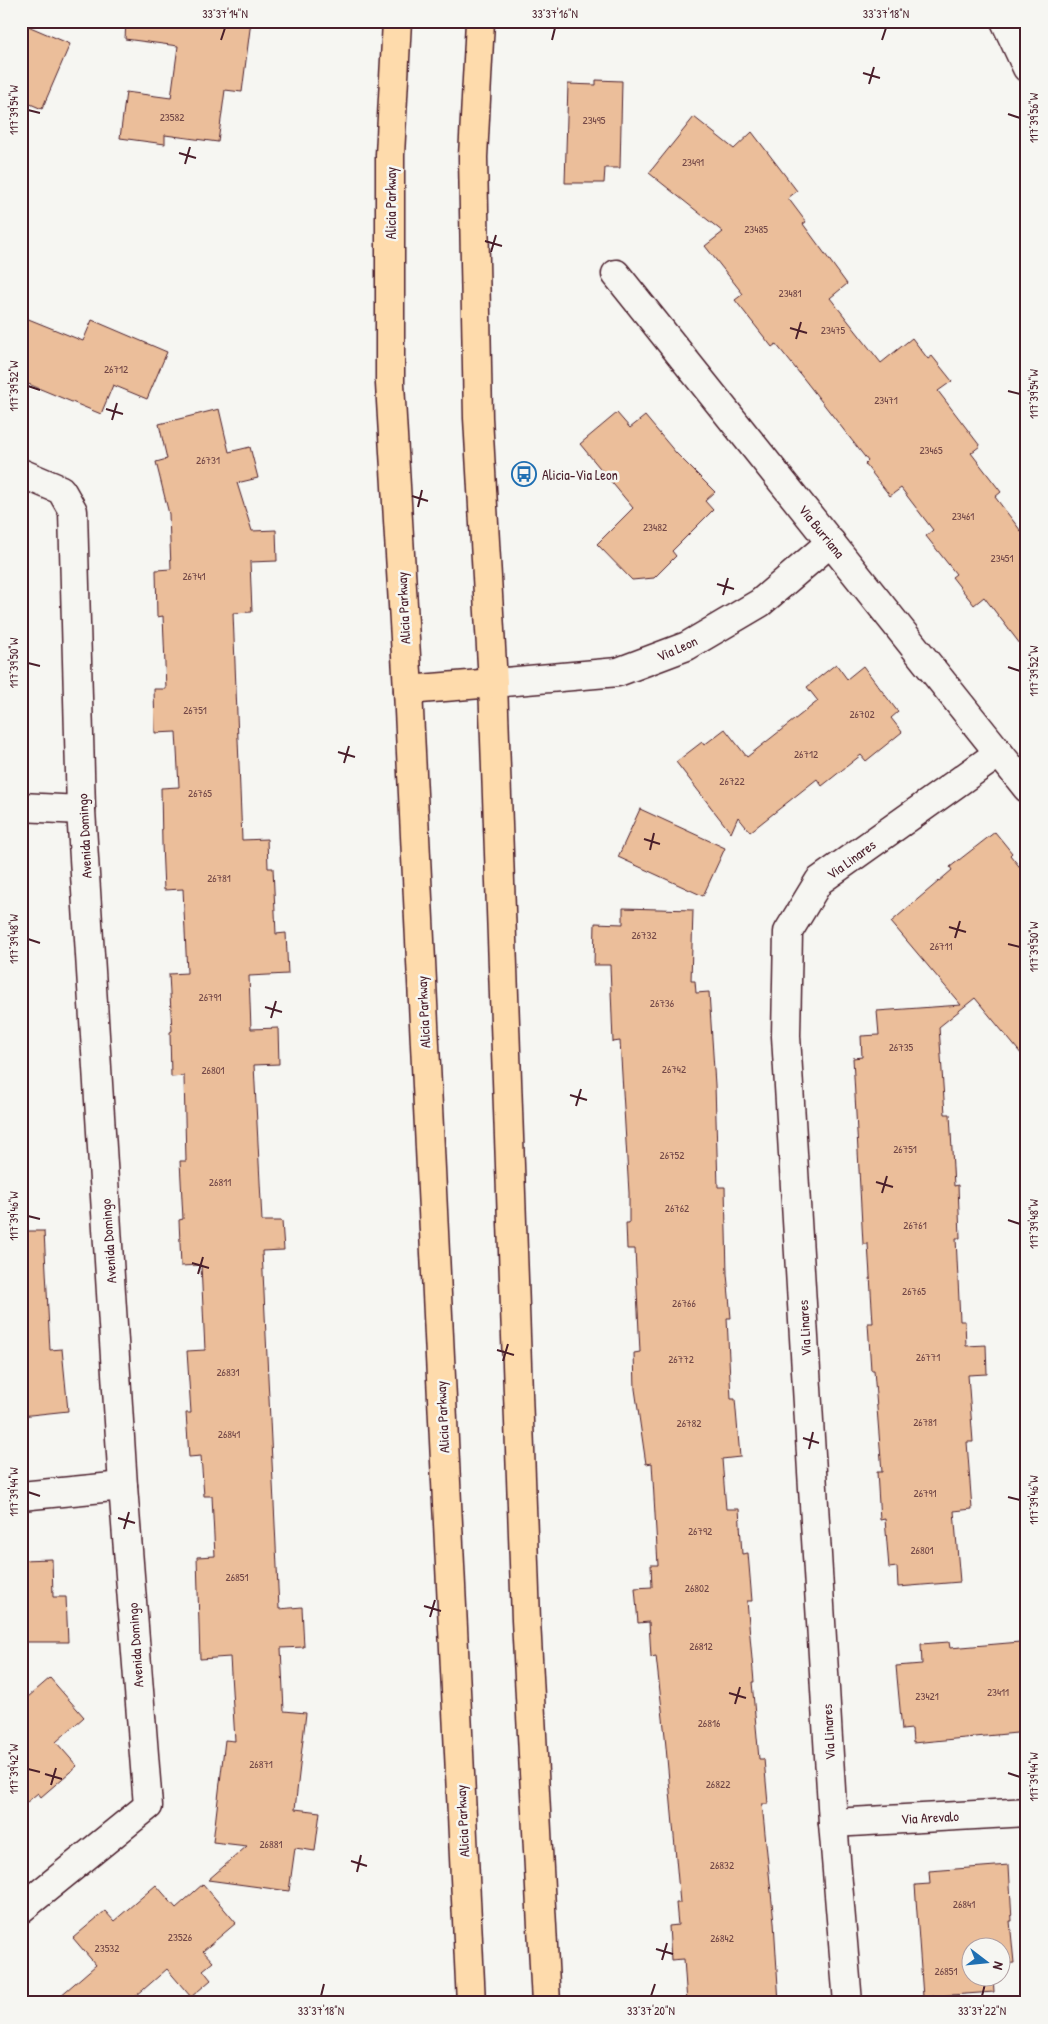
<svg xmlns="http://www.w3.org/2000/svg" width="1048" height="2024" font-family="'Patrick Hand',sans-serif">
<rect width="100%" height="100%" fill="#f6f6f2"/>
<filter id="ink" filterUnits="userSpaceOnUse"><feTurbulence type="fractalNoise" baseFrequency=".02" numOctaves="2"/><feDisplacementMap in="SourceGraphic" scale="10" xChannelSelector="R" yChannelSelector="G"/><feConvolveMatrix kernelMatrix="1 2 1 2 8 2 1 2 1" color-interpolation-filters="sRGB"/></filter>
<g filter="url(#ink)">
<g fill="#ebbe9a" stroke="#4a1f2b">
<path d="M126,21h125l-9,71 -17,-2 -7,52 -53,-7v9l-45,-6 6,-46 45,6 7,-52 -53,-7z"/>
<path d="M21,23l49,21 -28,65 -21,-9z"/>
<path d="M596,80l26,1 -2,87h-15l-1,15h-39l3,-99 28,1z"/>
<path d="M694,117l40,32 18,-17 45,59 -9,7 18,24 -3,2 44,60 -17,14 51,65 31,-25 16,21 4,-3 20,25 -14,10 42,55 -9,7 30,39 -6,5 32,42v114l-43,-56 -10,8 -22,-28 4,-3 -30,-38 7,-6 -32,-42 -11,8 -25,-32 3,-3 -64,-82 -28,-35 -4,3 -37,-47 8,-6 -38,-48 18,-14 -74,-59z"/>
<path d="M21,316l62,25 9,-21 75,32 -20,47 -34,-14 -12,29 -80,-33z"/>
<path d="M219,409l10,43 21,-5 8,31 -21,5 15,48 24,-1 1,31 -27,1 2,50 -19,1 9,227 25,-1 1,29h5l3,66 10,-1 2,41 -39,2 2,53 27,-1 1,36 -25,1 8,156h20l2,29 -22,1 17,358 23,-2 2,40 -23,1 3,63 22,2 -11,96 25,3 -5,39 -20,-3 -6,43 -81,-11 39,-34 -34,-4 12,-102 10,1 -5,-84 -30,2 -3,-102 18,-1 -3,-60h-8l-3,-40 -12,1 -3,-44h5l-4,-62 18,-1 -4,-85 -20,1 -2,-46 4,-1 -3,-58h6l-2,-85 -13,1 -1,-45 2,-1 -3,-57 18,-1 -4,-84 -19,1 -2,-46 -1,-56 18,-1 -3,-55 -21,1 -1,-44h12l-3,-73 -6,1 -1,-47 15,-1 -2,-55 -13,-52 11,-3 -8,-35z"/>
<path d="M617,413l13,15 15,-12 31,37 39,39 -10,9 8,9 -41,41 4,5 -22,22 -22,2 -35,-36 36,-36 -53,-64z"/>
<path d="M836,664l11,15 16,-13 35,46 -7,6 11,14 -36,29 -5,-6 -39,31 -5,-7 -67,53 -12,-15 -7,16 -55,-71 26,-20 2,3 21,-16 22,28 71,-56 -11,-14z"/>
<path d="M640,809l85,39 -22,48 -85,-39z"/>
<path d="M995,832l17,21 -2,2 17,21v185l-52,-63 -36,29 6,87h5l4,72 4,-1 2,53h-4l4,83h5l1,25 20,-1 1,29 -19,1 5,67h-6l5,67 -18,2 6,71 -62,5 -1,-20 -8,1 -4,-49 -5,1 -3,-48h5l-8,-102h-3l-3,-47h5l-5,-79h-5l-10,-186 9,-1 -1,-21 18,-1 -2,-24 84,-6 -70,-83 61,-52 -2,-3z"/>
<path d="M623,908l70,2 -2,71h4l1,12 13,-1 6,93 3,102h7l2,87 4,44h-4l4,81h4l5,58 -18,2 4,50h13l3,45 6,-1 4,48h-5l7,81h-2l7,77h5l4,45h-6l12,118 5,81h-92l-3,-44 -13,1 -2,-34 9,-1 -2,-22h4l-15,-167 -9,-80 -5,1 -2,-35 -11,1 -3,-35 17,-1 -1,-22h7l-6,-102 -6,1 -11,-75 -1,-36 6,-1 -5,-103h-8l-1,-26h3v-30l-9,-152 -7,1 -3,-77h-16l1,-42 28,1z"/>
<path d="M21,1231h23l6,119 12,-1 6,62 -47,5z"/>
<path d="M52,1559l1,38h13l2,45h-47v-82z"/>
<path d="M949,1642l1,6 70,-6 7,90 -114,11 -1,-14 -10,1 -6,-64 26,-2 -1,-20z"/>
<path d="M50,1678l34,39 -28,25 21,24 -36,31 -3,-4 -17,14v-104z"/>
<path d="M1009,1865l3,56h-2l4,42 -14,1v-18h-30v30h23l1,16 -71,5 -8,-112 15,-1 -1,-13z"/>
<path d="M203,1884l33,39 -33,28 10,11 -10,8 8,10 -20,17 -24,-28 -39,34h-76l44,-38 -23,-27 32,-27 9,10 42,-36 20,23z"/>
</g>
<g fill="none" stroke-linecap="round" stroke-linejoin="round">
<defs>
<g id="minor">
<path d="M1005,21l22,47"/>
<path d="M616,274l411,514"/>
<path d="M21,473l40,17 12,21 8,299 42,676 25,320 -127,103"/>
<path d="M493,683l125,-11 69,-26 73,-43 71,-61"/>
<path d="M21,807l60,3"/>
<path d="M21,1496l102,-10"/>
<path d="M833,1823l194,-11"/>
<path d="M848,2003l-15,-180 -47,-787 2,-104 31,-51 180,-128"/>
</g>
<g id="major">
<path d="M397,21l-7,134v229l18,306 63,1313"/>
<path d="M480,21l-7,136 5,261 15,265 33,937 20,383"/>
<path d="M408,690l85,-7"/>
</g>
</defs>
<use href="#minor" stroke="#4a1f2b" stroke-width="31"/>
<use href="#major" stroke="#4a1f2b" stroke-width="31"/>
<use href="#minor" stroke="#f6f6f2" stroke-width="28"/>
<use href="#major" stroke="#fedbac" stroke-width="28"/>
</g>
</g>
<path fill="none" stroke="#4a1f2b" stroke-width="2" d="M221,40l4,-12M552,40l3,-12M882,40l4,-12M863,73l17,5M869,84l5,-17M28,110l12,3M1008,114l12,4M179,153l17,5M185,164l5,-17M485,241l17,5M491,252l5,-17M790,328l17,5M796,339l5,-17M28,386l12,4M1008,391l12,3M106,409l17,5M112,420l5,-17M412,496l16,5M418,507l4,-17M717,584l17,5M723,595l5,-17M28,663l12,3M1008,667l12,4M338,752l17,5M344,763l5,-17M644,839l16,5M650,850l4,-17M949,927l17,5M955,938l5,-17M28,939l12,4M1008,944l12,3M265,1007l17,5M271,1018l5,-17M570,1095l17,5M576,1106l5,-17M876,1182l17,5M882,1193l5,-17M28,1216l12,3M1008,1220l12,4M192,1263l17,5M198,1274l5,-17M497,1350l17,5M503,1361l5,-17M803,1438l16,5M809,1449l4,-17M28,1492l12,4M1008,1497l12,3M118,1518l17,5M124,1529l5,-17M424,1606l17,5M430,1617l5,-17M729,1693l17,5M735,1704l5,-17M28,1769l12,3M1008,1773l12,4M45,1774l17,5M51,1785l5,-17M351,1861l16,5M357,1872l4,-17M656,1949l17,5M662,1960l5,-17M321,1996l3,-12M651,1996l4,-12M982,1996l3,-12"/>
<defs>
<symbol id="bus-ring" viewBox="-11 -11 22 22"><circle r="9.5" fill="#f6f6f2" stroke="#1f6fb2" stroke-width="1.5"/><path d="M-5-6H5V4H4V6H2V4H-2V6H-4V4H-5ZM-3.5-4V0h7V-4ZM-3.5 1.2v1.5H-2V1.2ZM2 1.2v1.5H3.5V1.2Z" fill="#1f6fb2"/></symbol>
</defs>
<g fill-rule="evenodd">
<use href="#bus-ring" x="510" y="460" width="28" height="28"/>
</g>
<g text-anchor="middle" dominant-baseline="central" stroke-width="5" stroke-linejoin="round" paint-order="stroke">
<g font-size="11" fill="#724747">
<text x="172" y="117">23582</text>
<text x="594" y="120">23495</text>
<text x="693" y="162">23491</text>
<text x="756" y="229">23485</text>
<text x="790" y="293">23481</text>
<text x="833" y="330">23475</text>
<text x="116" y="369">26712</text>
<text x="886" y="400">23471</text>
<text x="931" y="450">23465</text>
<text x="208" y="460">26731</text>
<text x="963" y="516">23461</text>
<text x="655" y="527">23482</text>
<text x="1002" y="558">23451</text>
<text x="194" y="576">26741</text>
<text x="195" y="710">26751</text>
<text x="862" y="714">26702</text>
<text x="806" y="754">26712</text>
<text x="732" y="781">26722</text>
<text x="200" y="793">26765</text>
<text x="219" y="878">26781</text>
<text x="644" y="935">26732</text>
<text x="941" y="946">26711</text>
<text x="210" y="997">26791</text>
<text x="662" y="1003">26736</text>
<text x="901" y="1047">26735</text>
<text x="674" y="1069">26742</text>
<text x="213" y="1070">26801</text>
<text x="905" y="1149">26751</text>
<text x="672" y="1155">26752</text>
<text x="220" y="1182">26811</text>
<text x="677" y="1208">26762</text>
<text x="915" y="1225">26761</text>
<text x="914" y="1291">26765</text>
<text x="684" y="1303">26766</text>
<text x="928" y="1357">26771</text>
<text x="681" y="1359">26772</text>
<text x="228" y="1372">26831</text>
<text x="925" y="1422">26781</text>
<text x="689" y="1423">26782</text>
<text x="229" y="1434">26841</text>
<text x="925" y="1493">26791</text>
<text x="700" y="1531">26792</text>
<text x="922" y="1550">26801</text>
<text x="237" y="1577">26851</text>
<text x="697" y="1588">26802</text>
<text x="701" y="1646">26812</text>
<text x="998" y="1692">23411</text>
<text x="927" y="1696">23421</text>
<text x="709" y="1723">26816</text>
<text x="261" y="1764">26871</text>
<text x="718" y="1784">26822</text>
<text x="271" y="1844">26881</text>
<text x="722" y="1865">26832</text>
<text x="964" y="1904">26841</text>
<text x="180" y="1937">23526</text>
<text x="722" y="1938">26842</text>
<text x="107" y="1948">23532</text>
<text x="946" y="1971">26851</text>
</g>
<g font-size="14" fill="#4a1f2b" stroke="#f6f6f2">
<text transform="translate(390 203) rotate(-90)">Alicia Parkway</text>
<text transform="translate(822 531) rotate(51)">Via Burriana</text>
<text transform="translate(403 608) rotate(-93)">Alicia Parkway</text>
<text transform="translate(677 648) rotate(-24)">Via Leon</text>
<text transform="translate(84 836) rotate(-93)">Avenida Domingo</text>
<text transform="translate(851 859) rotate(-36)">Via Linares</text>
<text transform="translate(423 1012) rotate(-93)">Alicia Parkway</text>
<text transform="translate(108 1241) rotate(-94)">Avenida Domingo</text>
<text transform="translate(804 1328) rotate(-93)">Via Linares</text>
<text transform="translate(442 1417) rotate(-93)">Alicia Parkway</text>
<text transform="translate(135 1645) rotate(-94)">Avenida Domingo</text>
<text transform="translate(828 1732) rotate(-93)">Via Linares</text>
<text transform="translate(930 1817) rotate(-3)">Via Arevalo</text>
<text transform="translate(462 1821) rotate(-93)">Alicia Parkway</text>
</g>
<g font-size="14" fill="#4a1f2b" stroke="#f6f6f2" text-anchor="start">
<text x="542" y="474">Alicia-Via Leon</text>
</g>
</g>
<rect width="1048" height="2024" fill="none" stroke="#f6f6f2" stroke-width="55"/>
<g transform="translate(986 1962) rotate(106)"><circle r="24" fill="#f6f6f2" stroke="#b1a0a2"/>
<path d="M0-4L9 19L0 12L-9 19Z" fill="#1f6fb2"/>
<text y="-8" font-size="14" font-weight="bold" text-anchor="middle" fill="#4a1f2b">N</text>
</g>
<rect x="28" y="28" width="992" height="1968" fill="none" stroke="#4a1f2b" stroke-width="2"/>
<g font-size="12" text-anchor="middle" fill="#4a1f2b">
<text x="225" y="18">33°37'14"N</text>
<text x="555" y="18">33°37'16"N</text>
<text x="886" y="18">33°37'18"N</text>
<text transform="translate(14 110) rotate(-90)" y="4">117°39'54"W</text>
<text transform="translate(1034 118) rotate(-90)" y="4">117°39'56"W</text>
<text transform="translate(14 386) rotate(-90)" y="4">117°39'52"W</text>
<text transform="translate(1034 394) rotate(-90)" y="4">117°39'54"W</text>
<text transform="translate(14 663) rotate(-90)" y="4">117°39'50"W</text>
<text transform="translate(1034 671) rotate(-90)" y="4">117°39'52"W</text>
<text transform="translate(14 939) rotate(-90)" y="4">117°39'48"W</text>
<text transform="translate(1034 947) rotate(-90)" y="4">117°39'50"W</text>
<text transform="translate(14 1216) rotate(-90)" y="4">117°39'46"W</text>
<text transform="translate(1034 1224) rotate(-90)" y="4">117°39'48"W</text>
<text transform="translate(14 1492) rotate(-90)" y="4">117°39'44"W</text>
<text transform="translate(1034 1500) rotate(-90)" y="4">117°39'46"W</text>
<text transform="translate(14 1769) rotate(-90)" y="4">117°39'42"W</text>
<text transform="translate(1034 1777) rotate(-90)" y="4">117°39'44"W</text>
<text x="321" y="2015">33°37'18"N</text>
<text x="651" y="2015">33°37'20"N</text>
<text x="982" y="2015">33°37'22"N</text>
</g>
</svg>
